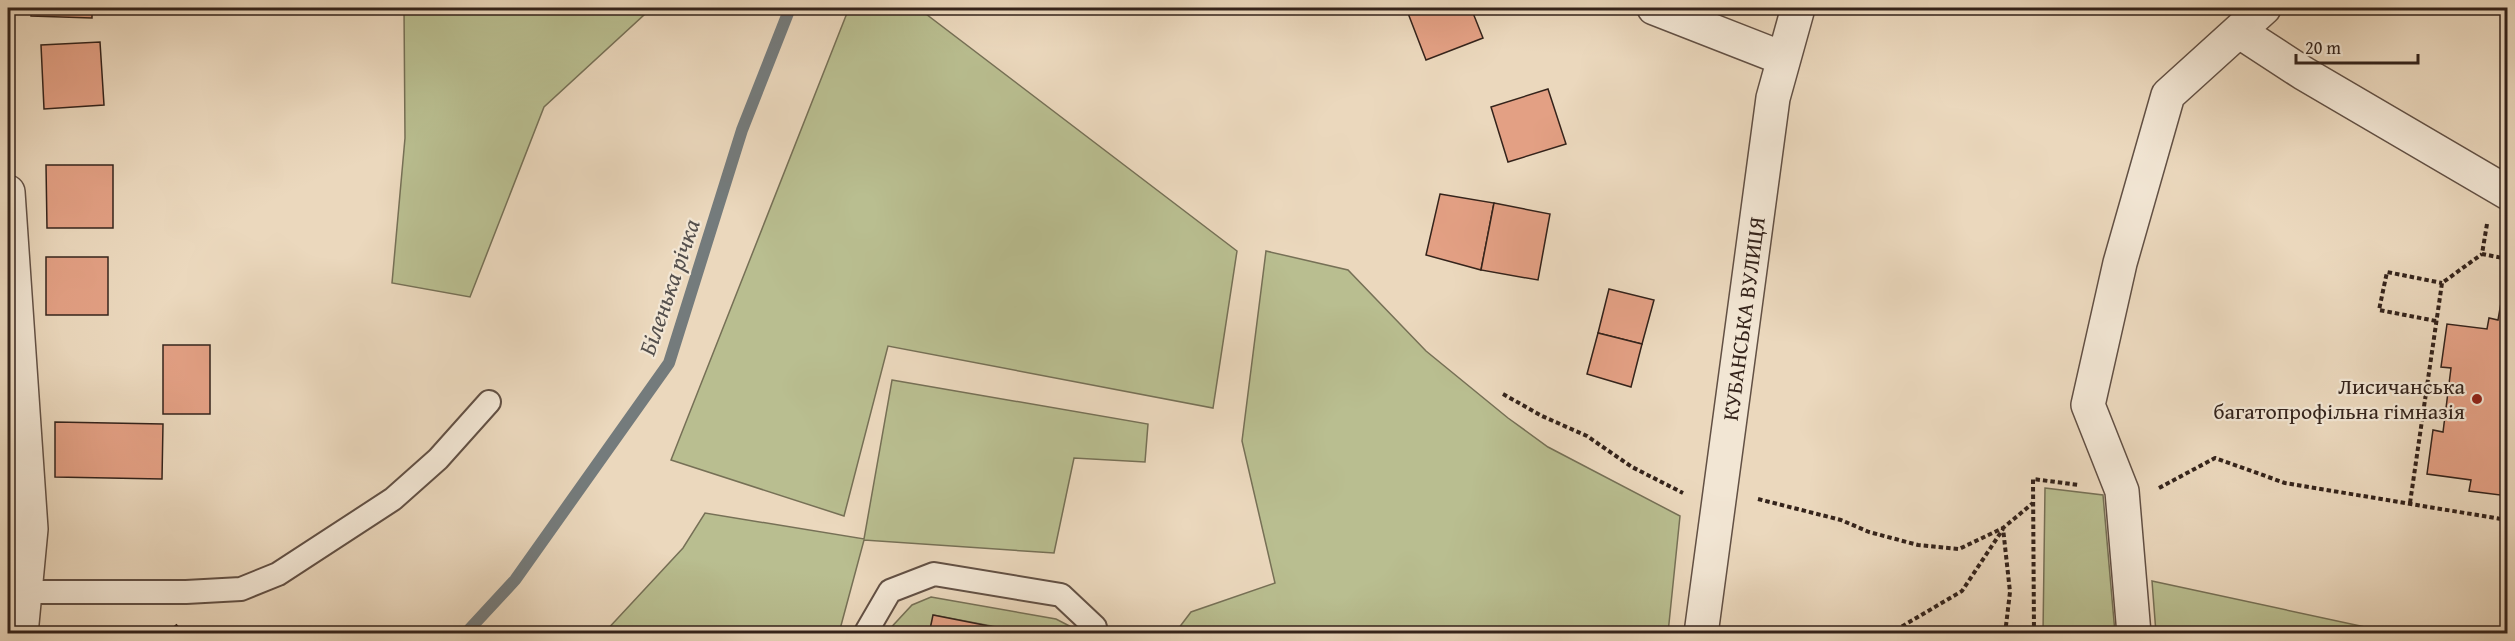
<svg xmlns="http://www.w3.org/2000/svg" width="2515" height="641" font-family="'Gentium Book Plus',serif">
<rect width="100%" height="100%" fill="#ebd8bd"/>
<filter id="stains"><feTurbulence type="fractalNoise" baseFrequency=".00333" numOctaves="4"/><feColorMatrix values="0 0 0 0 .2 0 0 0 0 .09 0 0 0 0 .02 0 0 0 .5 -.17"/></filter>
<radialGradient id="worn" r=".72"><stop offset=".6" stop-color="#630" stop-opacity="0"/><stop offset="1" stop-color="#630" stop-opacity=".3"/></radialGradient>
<g fill="#b9be90" stroke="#767056" stroke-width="1.5">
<path d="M404,8h243l-2,6 -101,93 -74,190 -78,-14 13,-145z"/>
<path d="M849,8h69l319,243 -24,157 -325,-62 -44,170 -173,-56z"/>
<path d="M2502,222l5,1v26l-5,-2z"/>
<path d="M1266,251l82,19 78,81 82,67 40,29 132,69 -12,117h-493l16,-21 84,-29 -33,-142z"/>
<path d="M892,380l256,44 -3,38 -71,-4 -20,95 -190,-13 -25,93h-235l79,-85 22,-35 159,26z"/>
<path d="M2045,488l58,7 12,138h-72z"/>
<path d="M2152,581l241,52h-237z"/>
<path d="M931,597l125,22 27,14h-54l-95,-18 -5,18 -44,1 27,-29z"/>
</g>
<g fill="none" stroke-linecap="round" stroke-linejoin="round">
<path stroke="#747b7c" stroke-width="12" d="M465,634l50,-54 154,-217 73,-233 48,-122"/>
</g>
<g fill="#e3a084" stroke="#34231b" stroke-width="1.5">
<path d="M31,8h61v10l-61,-2z"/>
<path d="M1406,8h65l12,30 -57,22z"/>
<path d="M100,42l4,63 -60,4 -3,-64z"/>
<path d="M1548,89l18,55 -58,18 -17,-55z"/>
<path d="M46,165h67v63h-66z"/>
<path d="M1440,194l54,9 -13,67 -55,-15z"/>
<path d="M1494,203l56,11 -12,66 -57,-10z"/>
<rect x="46" y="257" width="62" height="58"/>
<path d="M2508,287v209l-39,-5 2,-11 -44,-6 6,-44 10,2 8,-64 -10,-1 6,-43 40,5 2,-11 9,2 4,-23z"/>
<path d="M1609,289l45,11 -12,44 -44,-11z"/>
<path d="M1598,333l44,11 -11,43 -44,-13z"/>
<rect x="163" y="345" width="47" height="69"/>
<path d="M55,422l108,2 -1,55 -107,-2z"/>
<path d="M933,615l96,19h-100z"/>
</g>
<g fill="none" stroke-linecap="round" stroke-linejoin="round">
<defs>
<g id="lane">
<path d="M25,592h161l55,-3 37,-15 115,-75 45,-40 51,-57"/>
<path d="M865,634l25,-43 44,-17 127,21 34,32 1,7"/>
</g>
<g id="street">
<path d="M1654,8l128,50"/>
<path d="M2240,32l63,41 205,120"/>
<path d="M8,192l23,337 -10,105"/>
<path id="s1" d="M1701,634l72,-536 25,-90"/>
<path d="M2134,634l-12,-143 -34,-86 32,-142 48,-168 96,-87"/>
</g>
</defs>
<use href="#lane" stroke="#625044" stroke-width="26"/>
<use href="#street" stroke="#625044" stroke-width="36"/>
<g stroke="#34231b" stroke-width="4" stroke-dasharray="4.5 3" stroke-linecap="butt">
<path d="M2487,224l-5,30 26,5"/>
<path d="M2436,321l-57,-11 8,-38 55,11"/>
<path d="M1503,394l39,22 45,20 45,31 51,26"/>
<path d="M2159,488l56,-30 70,25 216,36 4,-23"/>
<path d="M1758,499l83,21 28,12 49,13 41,4 44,-21"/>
<path d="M2410,503l32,-220 40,-29"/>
<path d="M175,625l8,9"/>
<path d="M1889,634l73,-43 41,-62"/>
<path d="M2005,634l5,-42 -7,-64 30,-25"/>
<path d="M2034,634l-1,-155 46,6"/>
</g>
<use href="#lane" stroke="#f2e6d4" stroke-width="22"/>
<use href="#street" stroke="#f2e6d4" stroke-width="33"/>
</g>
<circle fill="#8f2418" stroke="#f2e6d4" stroke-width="2" cx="2477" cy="399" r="6"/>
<g text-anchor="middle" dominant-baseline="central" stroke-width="4.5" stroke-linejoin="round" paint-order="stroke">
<g font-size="22" fill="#34231b" stroke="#f2e6d4">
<text stroke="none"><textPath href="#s1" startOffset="318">КУБАНСЬКА ВУЛИЦЯ</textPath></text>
</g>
<g font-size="22" fill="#34231b" stroke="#f2e6d4" text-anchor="end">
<text x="2465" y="386">Лисичанська<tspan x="2465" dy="25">багатопрофільна гімназія</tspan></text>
</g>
<g font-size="24" font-style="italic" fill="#544f4c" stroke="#f2e6d4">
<text transform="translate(669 287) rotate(-71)">Біленька річка</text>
</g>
</g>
<rect width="2515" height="641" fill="none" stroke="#ebd8bd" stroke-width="30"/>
<rect x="9" y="9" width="2497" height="623" fill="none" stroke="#34231b" stroke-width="3"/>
<rect x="15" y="15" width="2485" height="611" fill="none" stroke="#34231b" stroke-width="1.5"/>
<path d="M2296 54v9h122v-9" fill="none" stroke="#34231b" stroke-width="3"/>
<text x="2305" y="54" font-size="18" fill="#34231b" stroke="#f2e6d4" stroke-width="4.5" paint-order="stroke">20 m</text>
<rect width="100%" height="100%" filter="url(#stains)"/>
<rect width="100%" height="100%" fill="url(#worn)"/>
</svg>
